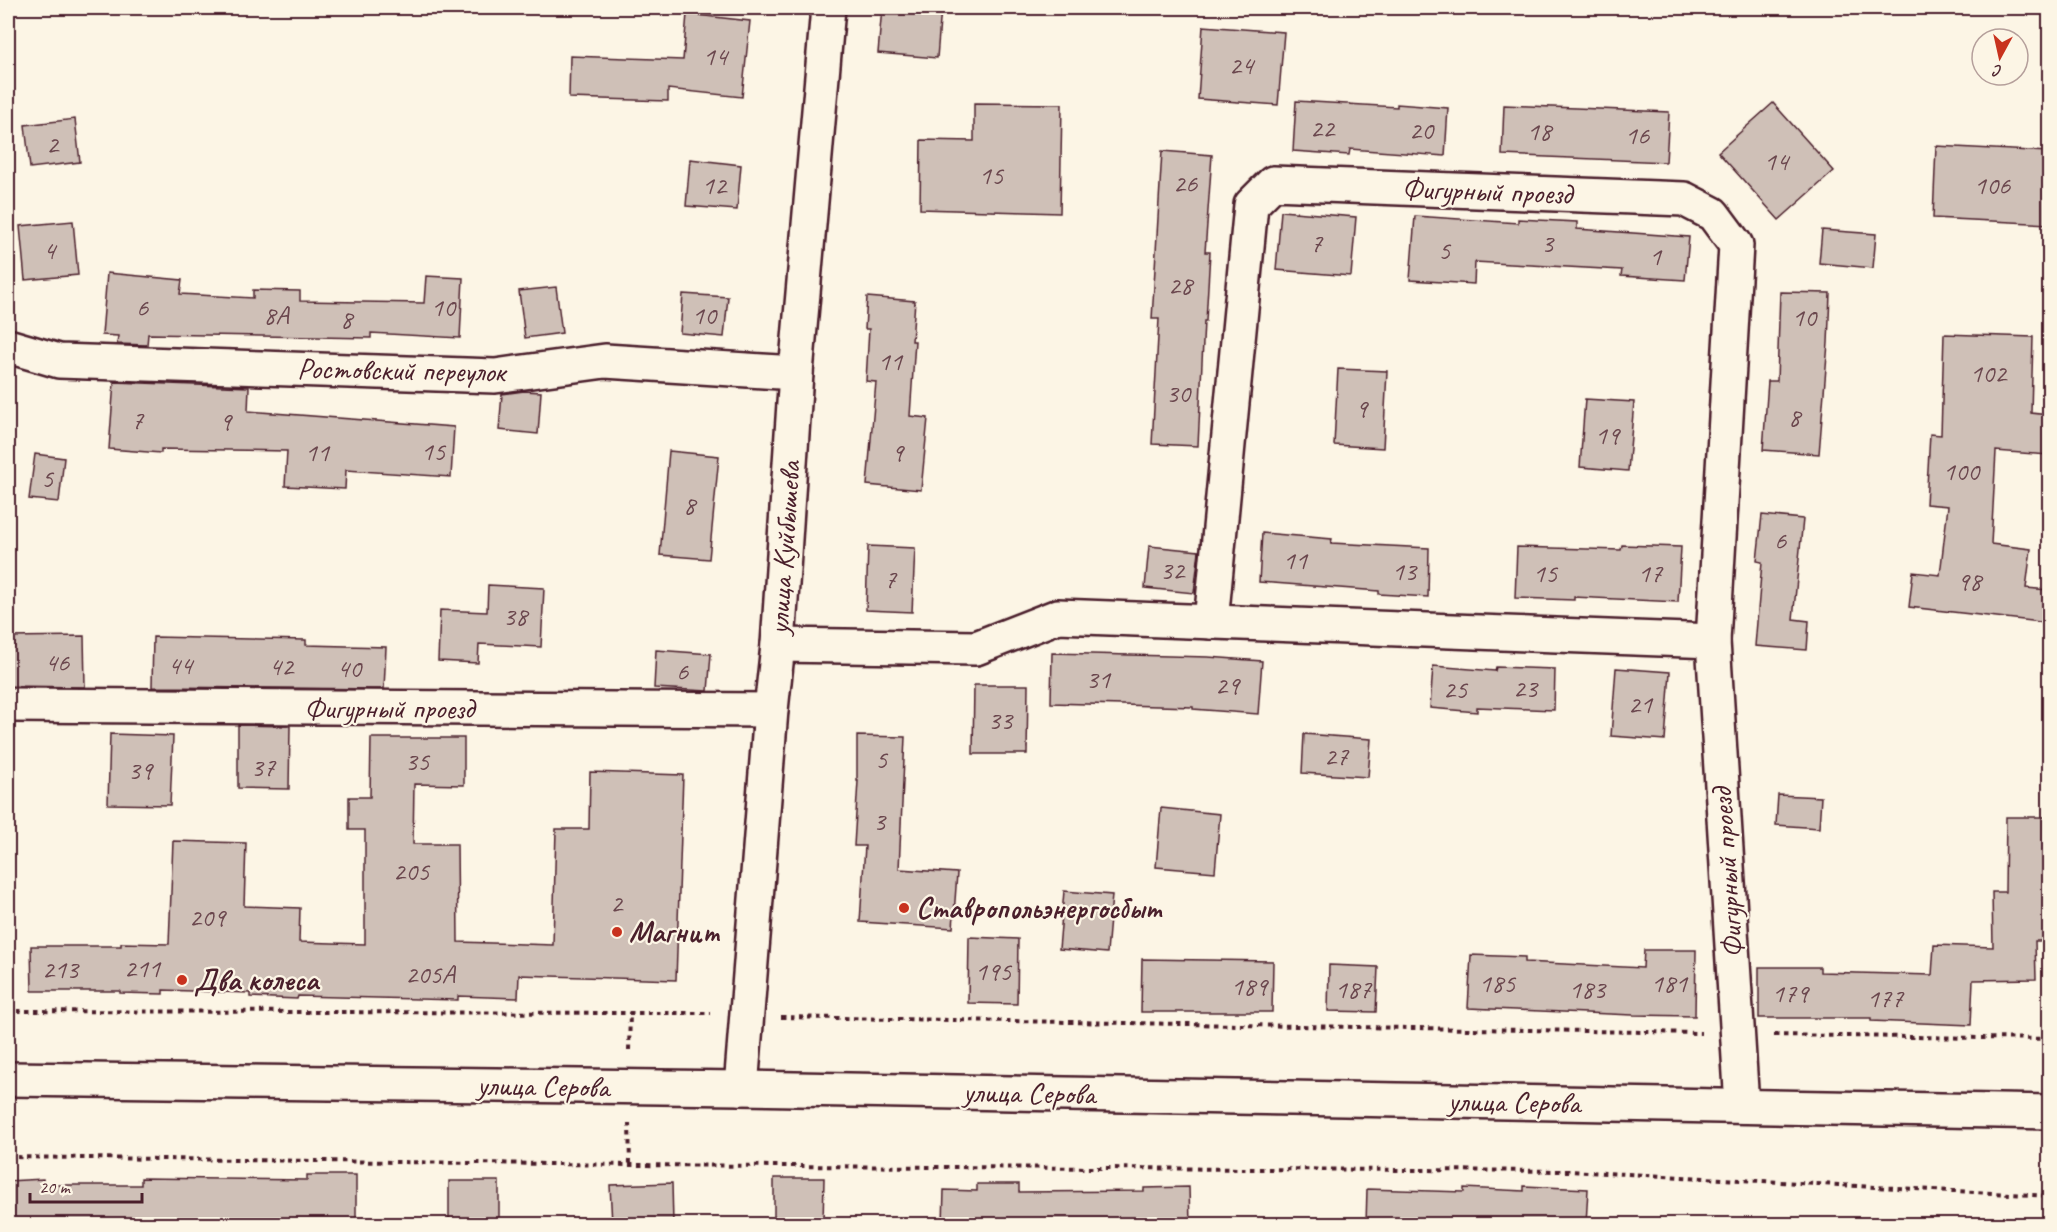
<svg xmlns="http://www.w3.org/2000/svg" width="2057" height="1232" font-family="Caveat,sans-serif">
<rect width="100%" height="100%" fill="#fcf5e5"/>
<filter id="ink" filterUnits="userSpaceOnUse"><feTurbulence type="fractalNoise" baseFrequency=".0167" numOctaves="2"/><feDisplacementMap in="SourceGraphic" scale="12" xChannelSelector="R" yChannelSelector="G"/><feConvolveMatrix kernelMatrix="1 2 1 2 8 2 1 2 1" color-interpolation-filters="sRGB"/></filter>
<g filter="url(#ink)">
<g fill="#cfc0b7" stroke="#4a1f2b" stroke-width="1.5">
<path d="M882,8h59l-4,50 -59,-5z"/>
<path d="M687,14l63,7 -8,76 -74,-8v12l-99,-3 1,-42 113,4z"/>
<path d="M1203,26l81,6 -6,73 -80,-6z"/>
<path d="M1296,101l101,6v-3l51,4 -3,48 -95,-7 -1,6 -56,-4z"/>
<path d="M974,103l88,1 -2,109 -140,-4 1,-69 53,1z"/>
<path d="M1773,103l61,68 -55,49 -61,-68z"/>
<path d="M1504,105l165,7 -3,50 -164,-7z"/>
<path d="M75,119l5,43 -50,6 -5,-43z"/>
<path d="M1936,146l113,6v72l-116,-6z"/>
<path d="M1162,151l50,4 -7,97h5l-4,69h-2l-6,125 -46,-2 7,-125h-7z"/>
<path d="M690,159l51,6 -4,45 -51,-4z"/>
<path d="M1281,211l75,6 -5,59 -75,-6z"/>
<path d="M1415,216l103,7v-4l59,3v7l112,8 -4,43 -64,-4 1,-6 -147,-8 -1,22 -64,-4z"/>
<path d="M73,221l5,54 -53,5 -5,-54z"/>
<path d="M1822,230l54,4 -3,34 -54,-5z"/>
<path d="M107,273l75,7 -2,14 73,4v-8l47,1v10l124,2 2,-27 37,2 -3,60 -89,-5v5l-223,-4 -1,11 -30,-1 1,-8 -16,-1z"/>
<path d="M556,287l6,46 -37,5 -6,-47z"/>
<path d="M1780,292l50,1 -2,50 -9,111 -56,-4 5,-69h9z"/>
<path d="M683,294l45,3 -4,40 -44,-4z"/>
<path d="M867,297l48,4 -3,40h3l-5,75 18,2 -7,72 -54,-5 9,-103 -10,-1 3,-52h-4z"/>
<path d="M1944,334l89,3 -2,76 18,2v40l-53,-4 -5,93 40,5 -5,39 23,2v33l-140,-16 4,-35 27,3 8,-69 -22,-2 4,-70 11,1z"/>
<path d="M1338,369l49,2 -4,77 -49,-3z"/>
<path d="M114,382l135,5 -1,24 206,16 -3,50 -105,-7 -1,19 -60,-3 2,-35 -126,-2v4l-52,-4z"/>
<path d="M524,391l17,1 -3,42 -39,-4 3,-36z"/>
<path d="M1585,399l49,3 -6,69 -48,-4z"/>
<path d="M669,451l50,5 -10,103 -49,-4z"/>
<path d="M35,454l29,4 -5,44 -30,-3z"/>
<path d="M1762,515l41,4 -10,100 16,2 -2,29 -52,-4 7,-84 -5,-1z"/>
<path d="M1262,533l70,6 -1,4 98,5 -1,49 -49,-3v-3l-120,-9z"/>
<path d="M1622,545l59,2 -3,55 -104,-5v3l-59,-2 2,-51 104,3z"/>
<path d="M868,546l47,2 -3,64 -46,-2z"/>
<path d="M1149,546l50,5 -5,42 -49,-5z"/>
<path d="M488,585l56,3 -3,59 -62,-3 -1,19 -40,-2 2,-51 47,2z"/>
<path d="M84,636l1,51 -77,-1v-49z"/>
<path d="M153,637l153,3v5l80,2 -2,42 -232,-2z"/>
<path d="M656,650l55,4 -3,37 -54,-3z"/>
<path d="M1052,653l156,4 54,4 -4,53 -65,-5v-2l-142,-4z"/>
<path d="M1433,666l62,5 1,-4 59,2 -1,41 -77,-3v5l-47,-4z"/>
<path d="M1616,668l54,4 -5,68 -54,-4z"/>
<path d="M974,685h54l-1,69h-54z"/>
<path d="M238,725l52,1 -1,63 -51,-1z"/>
<path d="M110,734l63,2 -3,69 -62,-1z"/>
<path d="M1304,734l67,5 -3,38 -66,-4z"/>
<path d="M857,736l48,1 -6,132 58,4 -4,55 -93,-6 5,-76h-11l4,-65h-1z"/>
<path d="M371,738h93v47l-50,-1 -1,60h44l1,98 95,3 3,-116h33l1,-57 93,3 -7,205 -157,-5 -1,23 -60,-2v4l-160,-4 -1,3 -47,-2v-4l-87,-3v4l-43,-1v-2h-88l-1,-45h90v-3l48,1 4,-103 73,2 -2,63 56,2 -1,34 66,2v-114h-16v-33h21z"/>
<path d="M1778,795l43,2 -2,31 -43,-3z"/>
<path d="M1161,808l59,6 -5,58 -59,-5z"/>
<path d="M2006,817h43v60h-4l1,64h-11l1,38 -63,1 -2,45 -100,-4v-3h-112v-51h61v5l112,3 2,-30 59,2 -1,-55h13z"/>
<path d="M1064,891l48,4 -5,58 -48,-4z"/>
<path d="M969,937l49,2 -1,65 -49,-1z"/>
<path d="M1644,950h52l-1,66 -62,-1 -165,-7 3,-53 54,2v5l118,6z"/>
<path d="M1142,959l131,2 -1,51h-131z"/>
<path d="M1329,965l49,2 -2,45 -48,-1z"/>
<path d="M307,1175h49v49h-348v-43l35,-2v6h98v-7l166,2z"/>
<path d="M774,1178h50l-1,46h-49z"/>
<rect x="449" y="1181" width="50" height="43"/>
<path d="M672,1183l1,41h-61l-2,-39z"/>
<path d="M977,1184h42v8l125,-1v-3l45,-1 1,37h-247l1,-34 33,1z"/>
<path d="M1524,1186l64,3 -2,35h-220l1,-35 97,3v-4l60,3z"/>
</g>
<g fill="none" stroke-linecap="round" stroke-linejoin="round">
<defs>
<g id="minor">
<path d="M8,346l51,15 436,15 110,-15 191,12"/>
<path d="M1211,622l40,-417 22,-22 411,16 29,15 23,31 -23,396 29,465"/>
<path d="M778,645l198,3 82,-32 655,25"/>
<path d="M8,705l763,5"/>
</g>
<path id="tertiary" d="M741,1088l30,-378 7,-65 18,-272 32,-365"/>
<path id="secondary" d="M8,1079l733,9 1309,24"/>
</defs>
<use href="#minor" stroke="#4a1f2b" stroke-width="38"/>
<use href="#tertiary" stroke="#4a1f2b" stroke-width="38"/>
<use href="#secondary" stroke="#4a1f2b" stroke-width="38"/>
<g stroke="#4a1f2b" stroke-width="4" stroke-dasharray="4.5 4.5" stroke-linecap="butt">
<path d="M8,1011l622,2"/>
<path d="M781,1017l920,16"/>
<path d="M1774,1035l276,4"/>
<path d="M629,1050l1,-37h81"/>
<path d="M629,1123l1,42"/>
<path d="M8,1157l622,8 938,6 482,25"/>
</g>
<use href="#minor" stroke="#fcf5e5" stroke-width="33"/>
<use href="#tertiary" stroke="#fcf5e5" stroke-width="33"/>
<use href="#secondary" stroke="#fcf5e5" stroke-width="33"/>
</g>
</g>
<g fill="#c8321e" stroke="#fcf5e5" stroke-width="2">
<circle cx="904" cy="908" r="6"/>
<circle cx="617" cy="932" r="6"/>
<circle cx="182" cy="980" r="6"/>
</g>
<g text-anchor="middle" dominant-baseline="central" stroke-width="4.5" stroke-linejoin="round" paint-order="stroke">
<g font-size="27" fill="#6b474e">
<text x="715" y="56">14</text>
<text x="1241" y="65">24</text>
<text x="1322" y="128">22</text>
<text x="1421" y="130">20</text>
<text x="1539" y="131">18</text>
<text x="1637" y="135">16</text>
<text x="52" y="144">2</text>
<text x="1776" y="161">14</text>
<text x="991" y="175">15</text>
<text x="1185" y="183">26</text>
<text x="714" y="185">12</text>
<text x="1992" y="185">106</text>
<text x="1316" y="243">7</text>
<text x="1547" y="243">3</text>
<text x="49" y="250">4</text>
<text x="1444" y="250">5</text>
<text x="1655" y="256">1</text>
<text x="1180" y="285">28</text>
<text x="142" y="307">6</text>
<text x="443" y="307">10</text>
<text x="276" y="315">8А</text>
<text x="704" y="315">10</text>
<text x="1804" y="317">10</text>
<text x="346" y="319">8</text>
<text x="890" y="361">11</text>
<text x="1988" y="373">102</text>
<text x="1178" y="393">30</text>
<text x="1361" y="408">9</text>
<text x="1794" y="417">8</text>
<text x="137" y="420">7</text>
<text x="225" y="421">9</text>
<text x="1607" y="435">19</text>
<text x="433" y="451">15</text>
<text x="317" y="452">11</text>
<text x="897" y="452">9</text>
<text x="1961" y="471">100</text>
<text x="47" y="478">5</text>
<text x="689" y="505">8</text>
<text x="1780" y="540">6</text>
<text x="1295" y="560">11</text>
<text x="1172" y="570">32</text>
<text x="1404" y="571">13</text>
<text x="1545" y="573">15</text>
<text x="1650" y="573">17</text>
<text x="890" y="579">7</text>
<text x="1969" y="581">98</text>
<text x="515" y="616">38</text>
<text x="57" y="662">46</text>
<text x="180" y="665">44</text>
<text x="281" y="666">42</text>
<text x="349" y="668">40</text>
<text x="682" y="671">6</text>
<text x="1098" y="679">31</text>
<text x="1227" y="685">29</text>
<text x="1525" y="688">23</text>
<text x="1455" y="689">25</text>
<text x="1640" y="704">21</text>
<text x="1000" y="720">33</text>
<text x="1336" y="756">27</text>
<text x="881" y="759">5</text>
<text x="417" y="761">35</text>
<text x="263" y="767">37</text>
<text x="140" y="770">39</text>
<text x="879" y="821">3</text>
<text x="411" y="871">205</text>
<text x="616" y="903">2</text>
<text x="207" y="917">209</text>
<text x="142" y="968">211</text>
<text x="60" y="969">213</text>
<text x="993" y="971">195</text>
<text x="430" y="974">205А</text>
<text x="1497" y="983">185</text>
<text x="1669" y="983">181</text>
<text x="1249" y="986">189</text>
<text x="1353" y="989">187</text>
<text x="1587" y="989">183</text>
<text x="1790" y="993">179</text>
<text x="1885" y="998">177</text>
</g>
<g font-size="30" fill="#4a1f2b" stroke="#fcf5e5">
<text transform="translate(1487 191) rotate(2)">Фигурный проезд</text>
<text transform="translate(401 370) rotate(1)">Ростовский переулок</text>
<text transform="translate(784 548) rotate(-86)">улица Куйбышева</text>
<text x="389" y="708">Фигурный проезд</text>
<text transform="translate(1727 873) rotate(-94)">Фигурный проезд</text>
<text transform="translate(543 1086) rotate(1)">улица Серова</text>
<text transform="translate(1029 1093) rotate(1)">улица Серова</text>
<text transform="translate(1514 1102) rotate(1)">улица Серова</text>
</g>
<g font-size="30" font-weight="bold" fill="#4a1f2b" stroke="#fcf5e5" text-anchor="start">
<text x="916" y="908">Ставропольэнергосбыт</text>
<text x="629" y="932">Магнит</text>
<text x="194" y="980">Два колеса</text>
</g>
</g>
<rect width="2057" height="1232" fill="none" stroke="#fcf5e5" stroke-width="30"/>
<rect x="15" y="15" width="2027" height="1202" fill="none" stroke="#4a1f2b" stroke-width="2" filter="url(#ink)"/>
<g transform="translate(2000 57) rotate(188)"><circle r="28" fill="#fcf5e5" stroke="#b59f9b" stroke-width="1.5"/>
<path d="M0-4.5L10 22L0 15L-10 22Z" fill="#c8321e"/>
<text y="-9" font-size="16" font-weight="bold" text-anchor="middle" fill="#4a1f2b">С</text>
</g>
<path d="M30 1193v9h112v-9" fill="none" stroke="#4a1f2b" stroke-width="3"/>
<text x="39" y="1193" font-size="18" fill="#4a1f2b" stroke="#fcf5e5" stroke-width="4.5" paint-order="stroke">20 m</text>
</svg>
